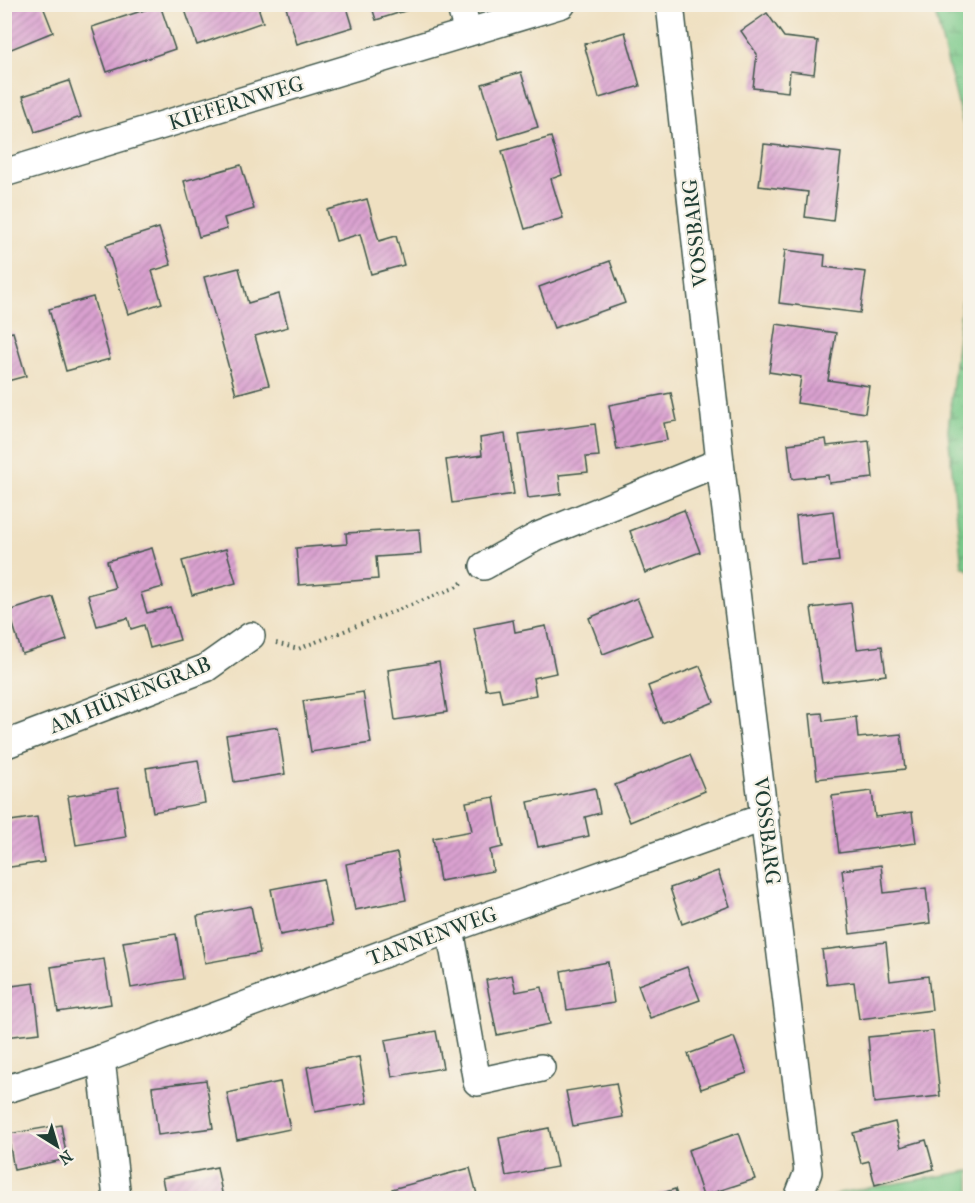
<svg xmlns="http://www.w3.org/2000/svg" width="975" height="1203" font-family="'IM FELL French Canon',serif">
<defs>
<pattern id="wetland-marsh" width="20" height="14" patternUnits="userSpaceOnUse" patternTransform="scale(1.5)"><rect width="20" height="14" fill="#79c989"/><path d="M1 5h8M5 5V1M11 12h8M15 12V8" fill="none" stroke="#63a471"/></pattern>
<pattern id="building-hatch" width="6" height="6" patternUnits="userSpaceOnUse" patternTransform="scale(1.5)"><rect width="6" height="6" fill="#daa1d0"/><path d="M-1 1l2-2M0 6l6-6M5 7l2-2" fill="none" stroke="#b084aa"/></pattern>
</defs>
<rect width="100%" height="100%" fill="#f7f3e8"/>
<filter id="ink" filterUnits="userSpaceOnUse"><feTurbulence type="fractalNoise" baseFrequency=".0167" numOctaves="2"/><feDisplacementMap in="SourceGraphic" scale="12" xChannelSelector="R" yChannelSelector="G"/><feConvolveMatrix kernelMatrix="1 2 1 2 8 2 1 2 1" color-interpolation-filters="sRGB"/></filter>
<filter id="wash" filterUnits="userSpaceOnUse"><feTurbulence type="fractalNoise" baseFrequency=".008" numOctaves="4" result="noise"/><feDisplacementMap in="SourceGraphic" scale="24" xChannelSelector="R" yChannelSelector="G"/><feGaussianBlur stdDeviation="1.35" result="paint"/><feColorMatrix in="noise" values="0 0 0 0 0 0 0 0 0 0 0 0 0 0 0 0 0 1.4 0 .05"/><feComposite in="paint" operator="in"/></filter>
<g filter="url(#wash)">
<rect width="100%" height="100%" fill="#efe0c1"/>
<g fill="#79c989" stroke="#4c835e" stroke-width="1.5">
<path d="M970,230v142l-15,-8z"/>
<path d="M970,1171v27h-139l8,-5z"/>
</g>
<g fill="url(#wetland-marsh)" stroke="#4c835e" stroke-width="1.5">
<path d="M933,5h37v146z"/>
<path d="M955,364l15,8v199l-8,-5 -14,-135z"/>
</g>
<g id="blocks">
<g fill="url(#building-hatch)">
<path d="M4,4h38l11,28 -49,20z"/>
<path d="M183,4h74l6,18 -66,23z"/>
<path d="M285,4h61l7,23 -56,17z"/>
<path d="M371,4h53v1l-48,15z"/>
<path d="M160,5l15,44 -68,23 -15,-45z"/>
<path d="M767,13l17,24 34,4 -4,33 -24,-3 -2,21 -35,-4 4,-34 -16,-23z"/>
<path d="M625,32l15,54 -41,12 -15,-54z"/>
<path d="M521,72l17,55 -39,12 -17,-55z"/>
<path d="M69,81l12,36 -46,15 -12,-36z"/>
<path d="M551,137l11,38 -11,4 12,39 -38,11 -23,-78z"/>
<path d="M764,144l77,9 -8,68 -28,-4 3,-25 -49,-6z"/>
<path d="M241,165l13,44 -30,9 3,11 -28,8 -15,-56z"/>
<path d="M367,199l12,42 17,-5 8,29 -33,9 -11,-40 -24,7 -9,-31z"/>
<path d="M159,228l12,37 -19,6 10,32 -34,11 -22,-69z"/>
<path d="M785,250l40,5 -1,12 42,5 -6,41 -81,-10z"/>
<path d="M610,261l15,42 -71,25 -15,-41z"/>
<path d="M239,268l9,35 31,-9 9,33 -33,9 14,49 -33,9 -32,-117z"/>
<path d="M93,297l17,62 -44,12 -17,-62z"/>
<path d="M776,324l60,9 -8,47 41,6 -4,27 -68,-10 4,-26 -32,-5z"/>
<path d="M13,332l13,44 -22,6v-48z"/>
<path d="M671,393l6,28 -13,2 3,17 -50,10 -8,-45z"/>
<path d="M595,424l4,32 -13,1 2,15 -29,3 2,19 -33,4 -9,-64z"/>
<path d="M505,434l9,60 -62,9 -6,-43 36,-5 -2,-17z"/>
<path d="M826,439l1,7 42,-5 4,37 -44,5 -1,-8 -36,4 -4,-35z"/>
<path d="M684,510l16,42 -55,21 -15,-42z"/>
<path d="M833,511l6,50 -38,4 -5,-49z"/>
<path d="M419,529l2,25 -45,3 2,22 -79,6 -3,-37 51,-4 -1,-11z"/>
<path d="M152,548l11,39 -22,6 6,20 23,-6 10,33 -30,8 -6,-23 -13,4 -3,-11 -31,8 -9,-31 27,-7 -8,-27z"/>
<path d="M226,549l10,34 -44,12 -10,-34z"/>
<path d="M53,597l14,43 -45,14 -13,-43z"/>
<path d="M637,598l15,37 -49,19 -14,-36z"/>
<path d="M851,603l6,46 25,-3 4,29 -64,8 -11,-75z"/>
<path d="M513,620l2,12 31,-6 10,47 -23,5 3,17 -34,7 -3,-14 -13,2 -12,-62z"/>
<path d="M439,662l8,50 -52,8 -7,-50z"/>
<path d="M700,666l14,36 -52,21 -14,-37z"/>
<path d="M363,692l8,51 -60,9 -8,-51z"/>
<path d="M822,713l1,8 33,-4 2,21 43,-4 4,35 -88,10 -7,-65z"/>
<path d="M278,727l7,47 -51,8 -8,-47z"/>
<path d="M690,755l15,36 -75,31 -15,-37z"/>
<path d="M198,760l7,43 -52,9 -7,-44z"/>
<path d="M118,788l8,49 -50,8 -8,-49z"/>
<path d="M595,788l5,25 -15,4 4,19 -51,11 -10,-45z"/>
<path d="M872,791l3,26 37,-5 4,31 -77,10 -7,-57z"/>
<path d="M494,797l9,50 -13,3 3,21 -53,10 -7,-43 39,-7 -6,-29z"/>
<path d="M37,817l7,45 -40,6v-46z"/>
<path d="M397,853l9,47 -51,10 -9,-46z"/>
<path d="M881,865l3,28 42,-5 4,35 -80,11 -8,-64z"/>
<path d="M718,871l12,35 -48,18 -12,-36z"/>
<path d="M323,879l9,46 -52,10 -9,-46z"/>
<path d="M251,906l9,47 -55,10 -8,-47z"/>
<path d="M176,934l7,45 -52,9 -8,-46z"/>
<path d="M886,942l4,39 38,-5 4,34 -73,9 -5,-37 -27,3 -5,-35z"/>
<path d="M104,959l7,45 -53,8 -7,-45z"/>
<path d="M608,962l6,41 -47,7 -6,-39z"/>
<path d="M687,967l13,33 -50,18 -12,-33z"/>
<path d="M512,975l4,17 26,-5 8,37 -53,11 -11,-55z"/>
<path d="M34,983l6,50 -36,4v-50z"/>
<path d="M436,1031l7,37 -51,9 -7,-37z"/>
<path d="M933,1031l7,65 -66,7 -6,-66z"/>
<path d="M734,1037l13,36 -46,16 -13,-35z"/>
<path d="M359,1057l8,46 -52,9 -8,-45z"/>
<path d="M206,1080l7,48 -55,7 -6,-48z"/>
<path d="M280,1082l10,47 -53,11 -10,-47z"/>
<path d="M616,1083l7,34 -50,9 -7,-35z"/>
<path d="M895,1122l6,25 25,-7 8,29 -59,16 -6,-24 -8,2 -8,-30z"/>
<path d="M61,1125l6,34 -53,11 -6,-36z"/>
<path d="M549,1128l8,39 -51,9 -7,-38z"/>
<path d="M739,1133l16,46 -52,17 -15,-46z"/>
<path d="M217,1167l6,31h-57l-4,-20z"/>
<path d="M470,1168l8,30h-83l-3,-9z"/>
<path d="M675,1189l3,9h-31z"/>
</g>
</g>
</g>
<g filter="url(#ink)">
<use href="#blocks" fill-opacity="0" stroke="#3e5549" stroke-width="1.5"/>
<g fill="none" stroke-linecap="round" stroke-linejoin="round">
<defs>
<g id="minor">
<path d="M460,4l8,28"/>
<path d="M670,4l50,458 88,710 -10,26"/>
<path d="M4,173l558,-169"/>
<path d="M484,566l54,-30 182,-74"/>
<path d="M4,745l202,-77 45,-32"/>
<path d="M450,929l27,153 64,-14"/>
<path d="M101,1059l16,139"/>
<path d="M4,1090l97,-31 349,-130 315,-112"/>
</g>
</defs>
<use href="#minor" stroke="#3e5549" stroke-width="30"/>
<path stroke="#3e5549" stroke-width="4" stroke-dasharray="1.5 4.5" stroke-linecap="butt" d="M276,643l22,6 156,-61 10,-7"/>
<use href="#minor" stroke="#fff" stroke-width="27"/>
</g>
</g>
<g text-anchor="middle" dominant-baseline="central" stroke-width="4.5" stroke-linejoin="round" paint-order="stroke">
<g font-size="21" fill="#1f3d34" stroke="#f7f3e8">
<text transform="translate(236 103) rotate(-17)">KIEFERNWEG</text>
<text transform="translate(695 233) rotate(-96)">VOSSBARG</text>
<text transform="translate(130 695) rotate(-22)">AM HÜNENGRAB</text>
<text transform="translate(767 831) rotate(83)">VOSSBARG</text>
<text transform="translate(432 936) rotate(-20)">TANNENWEG</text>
</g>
</g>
<rect width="975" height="1203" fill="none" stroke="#f7f3e8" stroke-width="24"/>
<g transform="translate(57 1146) rotate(143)" stroke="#f7f3e8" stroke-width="4.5" paint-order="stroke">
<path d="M0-4.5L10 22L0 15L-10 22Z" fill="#1f3d34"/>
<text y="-9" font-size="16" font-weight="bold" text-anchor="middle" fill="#1f3d34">N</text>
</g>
</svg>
